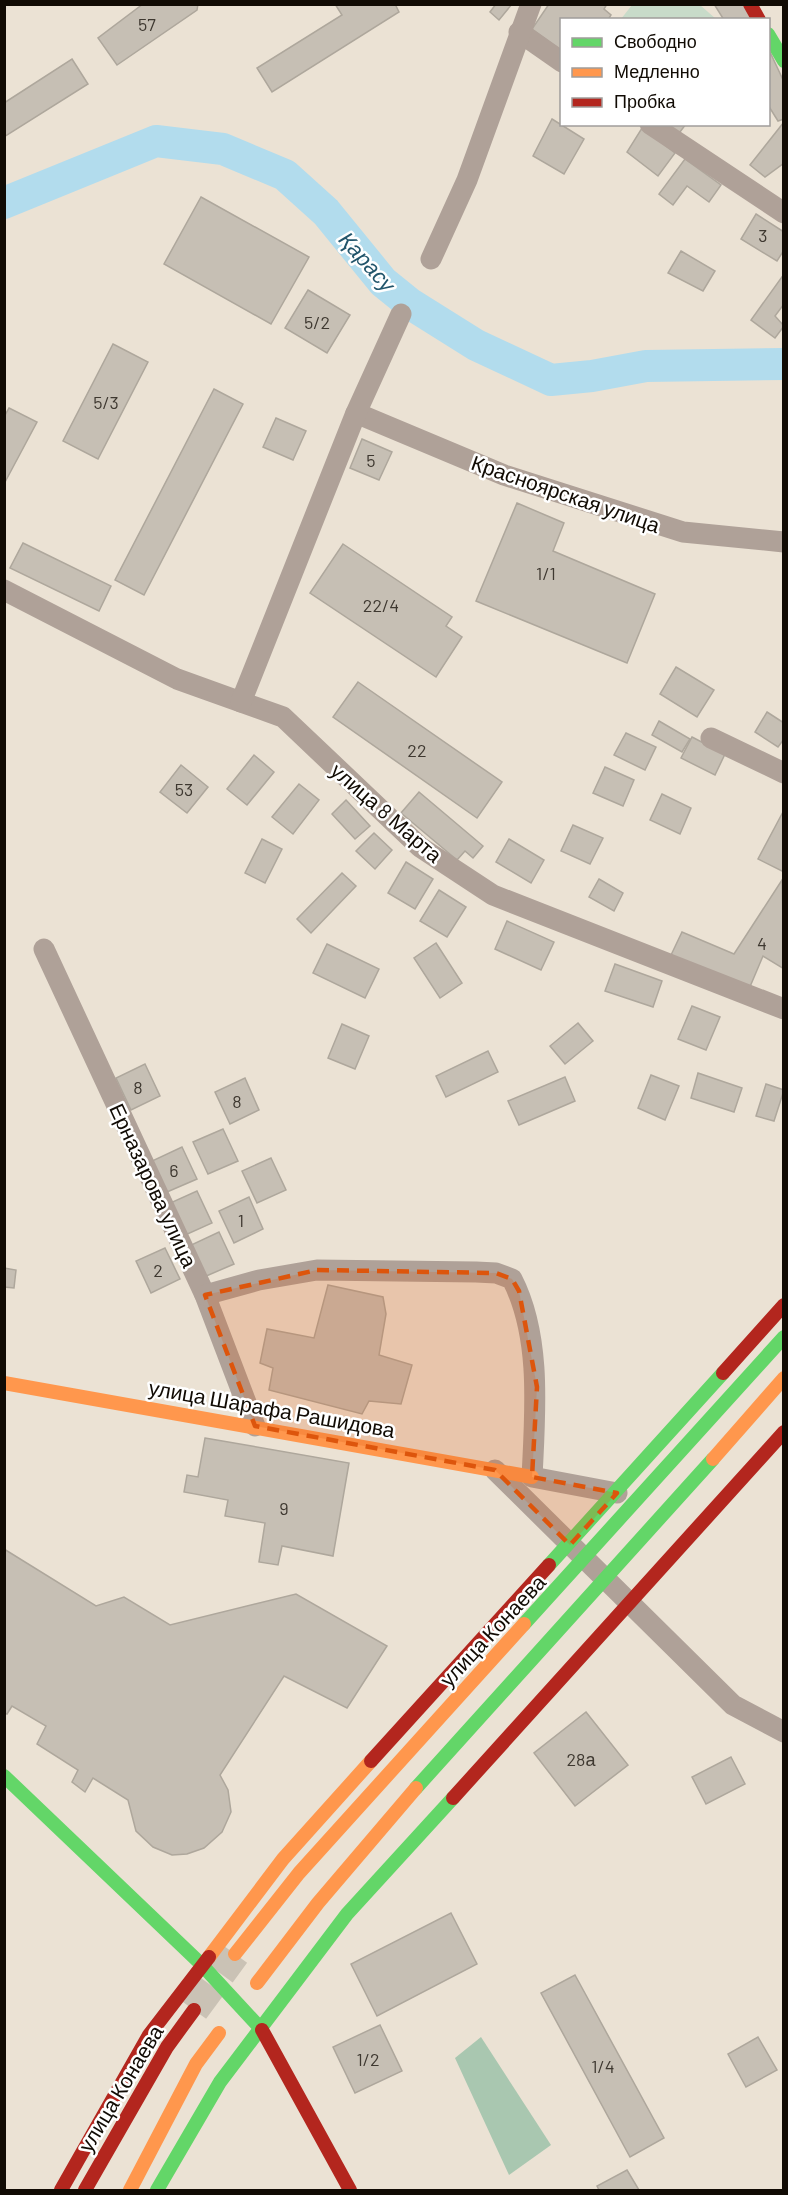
<svg xmlns="http://www.w3.org/2000/svg" width="788" height="2195" font-family="Barlow,sans-serif">
<rect width="100%" height="100%" fill="#ebe2d4"/>
<path fill="#c8dbc9" d="M632,5h68l16,14h-95z"/>
<path fill="#a9c7b0" d="M481,2037l70,108 -42,30 -54,-117z"/>
<g fill="none" stroke-linecap="round" stroke-linejoin="round">
<path stroke="#b2dced" stroke-width="32" d="M4,203l152,-62 67,8 62,26 41,37 57,70 26,21 67,42 75,35 41,-4 54,-10 138,-2"/>
</g>
<g fill="#c6bfb4" stroke="#aea79c" stroke-width="1.5">
<path d="M143,4h55l-1,6 -80,55 -19,-27z"/>
<path d="M335,4h60l4,8 -127,80 -15,-24 85,-53z"/>
<path d="M496,4h16l-13,16 -9,-8z"/>
<path d="M549,4h58l-3,5 7,6 -3,5h-46v31l-30,-22z"/>
<path d="M714,4h30l10,16h-30z"/>
<path d="M770,52l14,30v37l-6,2 -10,-16z"/>
<path d="M72,59l16,25 -84,53v-34z"/>
<path d="M552,119l32,20 -20,35 -31,-18z"/>
<path d="M784,122v41l-19,14 -15,-12z"/>
<path d="M661,124h25l-9,12z"/>
<path d="M642,128l33,25 -17,23 -31,-24z"/>
<path d="M685,159l36,26 -12,17 -22,-16 -14,19 -14,-11z"/>
<path d="M201,197l108,60 -38,67 -107,-60z"/>
<path d="M756,214l28,18v18l-7,11 -36,-22z"/>
<path d="M681,251l34,20 -12,20 -35,-18z"/>
<path d="M784,274v30l-9,12 9,10 -9,12 -24,-18z"/>
<path d="M308,290l42,25 -23,38 -42,-25z"/>
<path d="M113,344l35,18 -50,97 -35,-18z"/>
<path d="M214,389l29,15 -99,191 -29,-15z"/>
<path d="M9,408l28,14 -33,62v-67z"/>
<path d="M276,418l30,13 -13,29 -30,-13z"/>
<path d="M362,439l30,13 -13,28 -29,-12z"/>
<path d="M517,503l47,20 -11,28 102,43 -28,69 -151,-62z"/>
<path d="M23,543l88,43 -12,25 -89,-43z"/>
<path d="M343,544l109,73 -6,9 16,11 -26,40 -126,-84z"/>
<path d="M676,667l38,23 -17,27 -37,-23z"/>
<path d="M358,682l144,100 -25,36 -144,-101z"/>
<path d="M767,712l17,11v16l-6,8 -23,-15z"/>
<path d="M659,721l31,18 -8,13 -30,-17z"/>
<path d="M626,733l30,14 -11,23 -31,-15z"/>
<path d="M692,737l33,17 -10,21 -34,-17z"/>
<path d="M254,755l20,17 -27,33 -20,-16z"/>
<path d="M181,765l27,22 -21,26 -27,-21z"/>
<path d="M605,767l29,13 -11,26 -30,-13z"/>
<path d="M299,784l20,16 -26,34 -21,-17z"/>
<path d="M419,792l64,54 -10,12 -8,-7 -8,9 -56,-47z"/>
<path d="M662,794l29,14 -11,26 -30,-14z"/>
<path d="M346,800l24,26 -15,13 -23,-25z"/>
<path d="M784,810v62l-26,-13z"/>
<path d="M573,825l30,13 -13,26 -29,-13z"/>
<path d="M374,833l18,17 -17,19 -19,-18z"/>
<path d="M262,839l20,10 -17,34 -20,-10z"/>
<path d="M509,839l35,21 -13,23 -35,-21z"/>
<path d="M406,862l27,17 -18,30 -27,-16z"/>
<path d="M342,873l14,13 -45,47 -14,-14z"/>
<path d="M599,879l24,14 -9,18 -25,-14z"/>
<path d="M782,880l2,89 -21,-13 -14,33 -78,-34 11,-23 52,22z"/>
<path d="M439,890l27,17 -19,30 -27,-16z"/>
<path d="M507,921l47,21 -13,28 -46,-21z"/>
<path d="M436,943l26,40 -22,15 -26,-40z"/>
<path d="M327,944l52,25 -14,29 -52,-25z"/>
<path d="M615,964l47,17 -9,26 -48,-16z"/>
<path d="M692,1006l28,11 -14,33 -28,-11z"/>
<path d="M578,1023l15,18 -28,23 -15,-18z"/>
<path d="M342,1024l27,12 -14,33 -27,-11z"/>
<path d="M488,1051l10,21 -52,25 -10,-21z"/>
<path d="M145,1064l15,32 -29,14 -15,-32z"/>
<path d="M698,1073l44,15 -8,24 -43,-14z"/>
<path d="M651,1075l28,11 -14,34 -27,-12z"/>
<path d="M565,1077l10,24 -56,24 -11,-24z"/>
<path d="M245,1078l14,32 -29,14 -15,-32z"/>
<path d="M766,1084l18,6 -10,31 -18,-5z"/>
<path d="M223,1129l15,32 -30,13 -15,-32z"/>
<path d="M182,1147l15,32 -30,13 -15,-31z"/>
<path d="M271,1158l15,32 -29,13 -15,-32z"/>
<path d="M197,1191l15,32 -29,13 -15,-32z"/>
<path d="M249,1197l14,32 -29,14 -15,-32z"/>
<path d="M219,1232l15,32 -30,13 -15,-31z"/>
<path d="M165,1248l15,31 -29,14 -15,-32z"/>
<path d="M4,1268l12,2 -2,18 -10,-1z"/>
<path d="M328,1285l55,12 3,17 -7,41 33,10 -11,39 -32,-3 -7,13 -93,-24 4,-22 -13,-5 7,-34 47,9z"/>
<path d="M205,1438l144,25 -16,93 -51,-10 -4,19 -19,-3 6,-39 -40,-7 3,-16 -44,-8 3,-17 11,2z"/>
<path d="M4,1549l92,57 28,-9 46,28 126,-31 91,52 -40,62 -63,-32 -64,99 8,15 3,22 -9,20 -18,16 -17,6 -15,1 -19,-8 -17,-16 -8,-31 -35,-22 -8,14 -13,-10 6,-12 -41,-26 9,-18 -34,-20 -5,8 -3,-1z"/>
<path d="M586,1712l42,53 -53,41 -41,-53z"/>
<path d="M731,1757l14,27 -39,20 -14,-27z"/>
<path d="M451,1913l26,51 -100,52 -26,-52z"/>
<path d="M575,1975l89,163 -34,19 -89,-164z"/>
<path d="M380,2025l22,46 -47,22 -22,-46z"/>
<path d="M758,2037l19,33 -31,17 -18,-33z"/>
<path d="M627,2170l12,20h-40l-2,-4z"/>
</g>
<g fill="none" stroke-linecap="round" stroke-linejoin="round">
<path stroke="#cac2b5" stroke-width="30" stroke-dasharray="30 15" stroke-linecap="butt" d="M194,2010l41,-56"/>
<g stroke="#afa198" stroke-width="21">
<path d="M519,32l43,30"/>
<path d="M650,124l134,89"/>
<path d="M431,259l36,-79 64,-176"/>
<path d="M356,413l148,62 179,57 101,10"/>
<path d="M4,590l173,89 106,38 137,130 73,48 291,114"/>
<path d="M241,702l115,-289 45,-99"/>
<path d="M711,738l73,35"/>
<path d="M44,949l161,346 50,131"/>
<path d="M205,1295l54,-15 58,-10 159,2 20,1 16,6c30,58 23,135 20,198l85,16"/>
<path d="M495,1470l238,235 51,27"/>
</g>
<g stroke="#63d668" stroke-width="14">
<path d="M768,34l16,27"/>
<path d="M549,1565l174,-192"/>
<path d="M524,1624l260,-287"/>
<path d="M4,1776l197,188 61,66"/>
<path d="M416,1788l297,-329"/>
<path d="M157,2190l63,-108 127,-168 106,-116"/>
</g>
<g stroke="#ff974d" stroke-width="14">
<path d="M4,1383l528,94"/>
<path d="M713,1459l71,-81"/>
<path d="M235,1954l64,-81 225,-249"/>
<path d="M209,1957l74,-98 88,-98"/>
<path d="M257,1983l61,-80 98,-115"/>
<path d="M130,2190l66,-126 23,-31"/>
</g>
<g stroke="#b3261e" stroke-width="14">
<path d="M750,4l9,16"/>
<path d="M723,1373l61,-68"/>
<path d="M371,1761l178,-196"/>
<path d="M453,1798l331,-366"/>
<path d="M262,2030l88,160"/>
<path d="M61,2190l88,-155 60,-78"/>
<path d="M85,2190l82,-143 27,-37"/>
</g>
</g>
<path fill="#dd550c" fill-opacity="0.2" stroke="#dd550c" stroke-width="4.5" stroke-dasharray="12 8" stroke-linejoin="round" d="M317,1270l179,3 16,6 7,12 18,96 -5,90 85,16 -47,52 -75,-75 -240,-44 -50,-131z"/>
<g text-anchor="middle" dominant-baseline="central" stroke-width="5" stroke-linejoin="round" paint-order="stroke">
<g font-size="18" fill="#3e3830">
<text x="147" y="24">57</text>
<text x="763" y="235">3</text>
<text x="317" y="322">5/2</text>
<text x="106" y="402">5/3</text>
<text x="371" y="460">5</text>
<text x="546" y="573">1/1</text>
<text x="381" y="605">22/4</text>
<text x="417" y="750">22</text>
<text x="184" y="789">53</text>
<text x="762" y="943">4</text>
<text x="138" y="1087">8</text>
<text x="237" y="1101">8</text>
<text x="174" y="1170">6</text>
<text x="241" y="1220">1</text>
<text x="158" y="1270">2</text>
<text x="284" y="1508">9</text>
<text x="581" y="1759">28а</text>
<text x="368" y="2059">1/2</text>
<text x="603" y="2066">1/4</text>
</g>
<g font-size="21" fill="#110b04" stroke="#fff">
<text transform="translate(566 493) rotate(19)">Красноярская улица</text>
<text transform="translate(387 812) rotate(41)">улица 8 Марта</text>
<text transform="translate(154 1185) rotate(65)">Ерназарова улица</text>
<text transform="translate(272 1408) rotate(10)">улица Шарафа Рашидова</text>
<text transform="translate(492 1630) rotate(-47)">улица Конаева</text>
<text transform="translate(120 2088) rotate(-59)">улица Конаева</text>
</g>
<g font-size="22" font-style="italic" fill="#22556b" stroke="#fff">
<text transform="translate(368 261) rotate(48)">Қарасу</text>
</g>
</g>
<rect width="788" height="2195" fill="none" stroke="#110b04" stroke-width="12"/>
<rect x="560" y="18" width="210" height="108" fill="#ffffff" stroke="#a09d9b" stroke-width="1.5"/>
<rect x="572" y="38" width="30" height="9" fill="#63d668" stroke="#a09d9b" stroke-width="1.5"/>
<text x="614" y="48" font-size="18" fill="#110b04">Свободно</text>
<rect x="572" y="68" width="30" height="9" fill="#ff974d" stroke="#a09d9b" stroke-width="1.5"/>
<text x="614" y="78" font-size="18" fill="#110b04">Медленно</text>
<rect x="572" y="98" width="30" height="9" fill="#b3261e" stroke="#a09d9b" stroke-width="1.5"/>
<text x="614" y="108" font-size="18" fill="#110b04">Пробка</text>
</svg>
